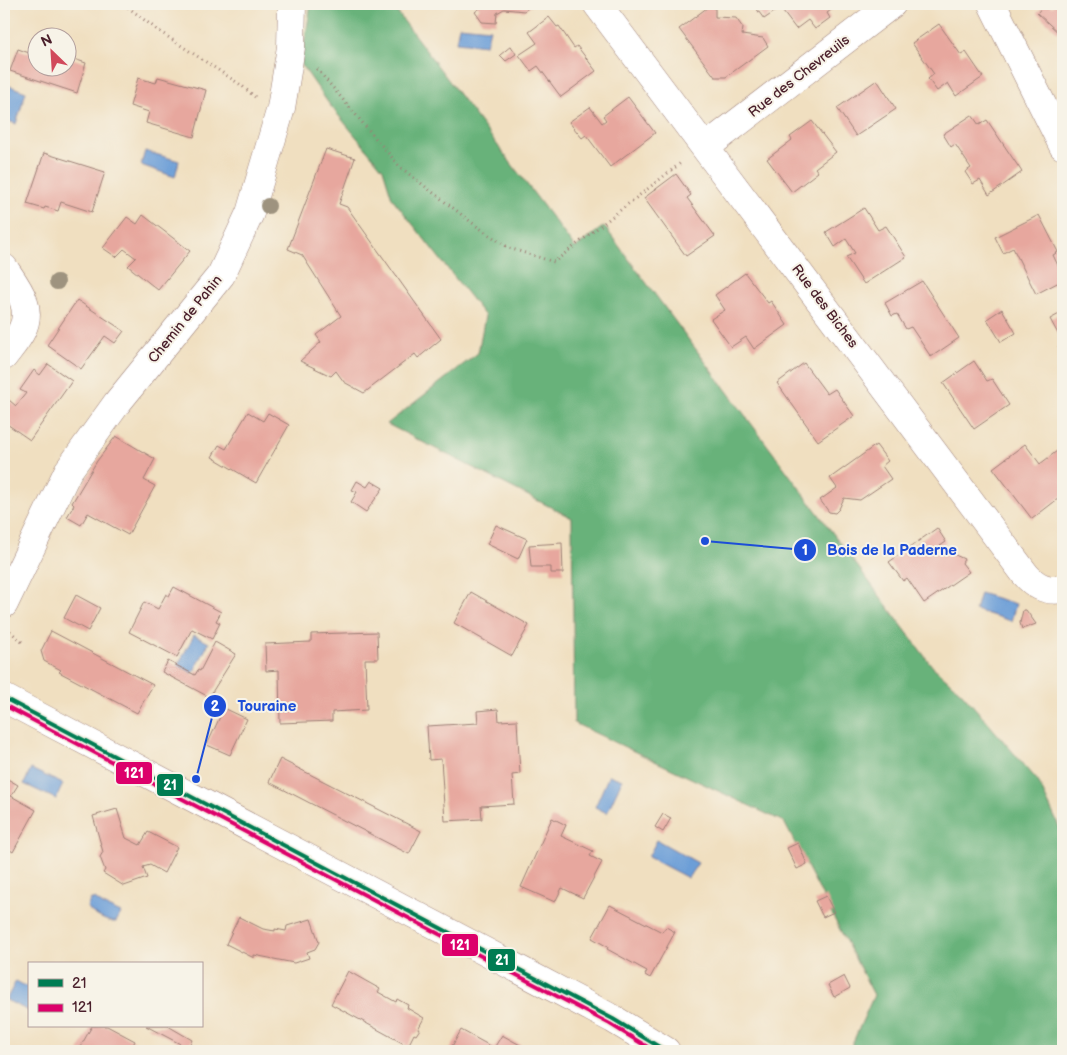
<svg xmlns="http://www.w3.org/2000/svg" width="1067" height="1055" font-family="'Balsamiq Sans',sans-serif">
<rect width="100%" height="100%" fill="#f7f3e8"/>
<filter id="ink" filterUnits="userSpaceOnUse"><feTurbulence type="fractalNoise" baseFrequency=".02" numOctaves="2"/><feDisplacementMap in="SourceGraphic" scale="10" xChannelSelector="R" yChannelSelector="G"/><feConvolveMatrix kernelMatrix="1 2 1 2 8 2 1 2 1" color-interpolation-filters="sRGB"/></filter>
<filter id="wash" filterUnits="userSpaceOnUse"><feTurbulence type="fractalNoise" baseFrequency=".0096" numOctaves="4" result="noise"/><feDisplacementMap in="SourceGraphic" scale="20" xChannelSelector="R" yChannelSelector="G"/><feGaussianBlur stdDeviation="1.12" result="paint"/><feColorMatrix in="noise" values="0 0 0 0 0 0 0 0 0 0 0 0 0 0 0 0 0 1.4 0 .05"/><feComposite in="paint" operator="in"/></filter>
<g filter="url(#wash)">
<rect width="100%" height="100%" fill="#f0dfc0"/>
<path fill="#68b27a" stroke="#596852" d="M311,4h80l184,244 29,-22 328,440 30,27 76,88 25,54v216h-214l25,-56 -90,-173 -210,-99 -2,-205 -185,-94 91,-71 7,-37 -93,-118 -9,-29 -54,-65 -28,-40z"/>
<g fill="#6c9ed7" stroke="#5b5e81">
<path d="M459,26l31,3 -4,16 -30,-3z"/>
<path d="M10,86l16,6 -10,32 -12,-5v-12z"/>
<path d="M145,151l34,10 -4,16 -34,-12z"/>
<path d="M980,593l36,11 -5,17 -36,-11z"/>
<path d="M194,635l15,8 -16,30 -15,-8z"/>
<path d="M31,769l32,15 -7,15 -32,-15z"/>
<path d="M609,775l13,5 -15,33 -12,-6z"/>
<path d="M657,840l41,23 -10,15 -40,-21z"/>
<path d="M91,899h4l8,6 18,8 -5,9c-8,1 -25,-8 -29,-15z"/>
<path d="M16,981l13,7v23l-23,-11z"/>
</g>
<g id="blocks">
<g fill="#e7a79e">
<path d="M476,4h57l-9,7 -20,-2 -7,4 -1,10 -14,-1 -7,-10 5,-4z"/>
<path d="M712,4l3,5v8l21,1 7,10 -1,7 21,3 5,8 -42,31h-11l-36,-48z"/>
<path d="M762,4h77l-12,9 3,5 -15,11 -7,-9 -12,9 -16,-21 -16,11 -8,-11z"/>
<path d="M1045,4h3l4,3 3,-3h8v29l-2,2 -24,-22z"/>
<path d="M549,17l8,10 2,-1 15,22 3,-2 19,25 -35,26 -23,-31 -7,5 -12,-16 18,-12 -8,-11z"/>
<path d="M939,24l22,31 5,-3 17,25 -27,19 -8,-13 -11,8 -9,-12 6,-5 -22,-31z"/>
<path d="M36,42h2v26h30v-11l18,6 -9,30 -67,-22 8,-22 14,5z"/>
<path d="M511,46l5,8 -10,7 -6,-6z"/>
<path d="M158,77l48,13 -12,47 -48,-14 3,-11 -19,-6 8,-28 18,5z"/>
<path d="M877,80l19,29 -40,27 -19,-28z"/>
<path d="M628,97l27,36 -45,34 -24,-32 -4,3 -13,-16 21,-15 12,16 4,-3 -3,-4z"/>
<path d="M972,115l7,10 8,-5 35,52 -33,23 -9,-15 -7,4 -8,-12 6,-4 -16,-24 -4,3 -8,-13z"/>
<path d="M812,121l24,31 -21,16 3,4 -26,20 -25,-33 25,-19 -2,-3z"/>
<path d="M326,149l29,9 -16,46 8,3 94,132 -23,19 -3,-4 -51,39 -20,-11 -8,-11 -5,5 -31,-15 21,-19 -5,-7 25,-19 -39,-61 -14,-6z"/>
<path d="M44,153l61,19 -13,40 -31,-10 -3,9 -13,-4 -1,2 -17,-5z"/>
<path d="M676,174l15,21 -4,3 28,38 -29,20 -42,-58z"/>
<path d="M864,208l14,22 8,-4 20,31 -42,27 -18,-27 9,-4 -9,-14 -11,8 -9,-15z"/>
<path d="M143,215l47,36 -32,39 -30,-24 8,-8 -12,-9 -8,8 -13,-9 24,-31 10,7z"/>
<path d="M1039,215l19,37 -5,3 10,21v4l-27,14 -23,-46 -10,5 -8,-16z"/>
<path d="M745,273l23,30 3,-2 16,24 -33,24 -8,-12 -15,10 -20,-28 14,-9 -10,-15z"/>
<path d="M922,281l37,57 -28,19 -20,-30 -5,2 -9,-15 -5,2 -7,-13z"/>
<path d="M77,300l47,31 -9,12 -10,-7 -24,33 -34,-24z"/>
<path d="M1002,309l14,24 -15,9 -14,-23z"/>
<path d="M1063,312v45l-5,-11 5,-3 -13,-24z"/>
<path d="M974,361l13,20 5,-2 17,26 -35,24 -31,-46z"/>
<path d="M804,363l23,31 8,-5 19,27 -36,25 -41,-58z"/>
<path d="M48,364l24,17 -42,59 -26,-18v-15l5,-7 7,6 10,-13 -6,-3 14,-20 6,5z"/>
<path d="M248,412l15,9 5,-8 21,12 -33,58 -44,-26 7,-12 7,4z"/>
<path d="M116,436l39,23 -11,21 11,6 -27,49 -40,-22 -7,12 -14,-8 7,-12 -2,-2 25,-42z"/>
<path d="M1025,444l15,20 17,-13 6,8v36l-31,24 -39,-51z"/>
<path d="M876,445l12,16 -6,5 9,13 -31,21 -16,-2 -5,11 -4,4 -6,-1 -9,-12 17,-12 -7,-10z"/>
<path d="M357,481l10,6 4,-6 12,7 -17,24 -15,-10 6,-10 -5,-2z"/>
<path d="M496,525l31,14 -9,20 -31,-15z"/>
<path d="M937,528l9,14 -6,4 2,3 22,10 -2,4 7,9 -45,31 -17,-25 -4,3 -14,-19z"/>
<path d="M562,543l1,30h-12v-6h-20l-2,-22z"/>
<path d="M174,587l47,25 -5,9 4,2 -8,16 -20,-10 -15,28 -48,-25 15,-30 14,7 8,-15 3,2z"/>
<path d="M471,592l58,33 -17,31 -58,-33z"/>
<path d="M76,595l24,13 -12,23 -24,-13z"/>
<path d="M1023,610h3l10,14 -14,5 -2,-6z"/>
<path d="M51,631l102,54 -16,28 -78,-41 2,-2 -17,-9 -3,-10z"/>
<path d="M377,632l1,27h-13l2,51 -35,2v9l-52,2 -1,-53 -13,1 -1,-27 46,-2v-8z"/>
<path d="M215,642l21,12 -27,43 -47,-25 6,-11 27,14 3,-5 2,1z"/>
<path d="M224,708l23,11 -17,36 -23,-10z"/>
<path d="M498,709l1,12 18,-1 3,54 -8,1 2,29 -33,2 1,13 -37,2 -4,-62 -12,1 -2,-34 51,-3 -1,-12z"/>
<path d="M280,759l141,72 -12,23 -140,-72z"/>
<path d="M4,777l14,8 -7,11 25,14 -23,42 -9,-6z"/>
<path d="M117,809l9,29 14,7 8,-13 29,15 -13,26 -14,-8 -7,2 4,11 -23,8 -21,-13 2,-3 -5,-13 3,-5 -10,-36z"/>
<path d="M663,814l8,4 -8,14 -8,-5z"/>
<path d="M552,818l14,7 -5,11 32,15 -3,5 12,6 -19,36 -21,-10 -7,14 -34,-15z"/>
<path d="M798,843l9,21 -10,5 -10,-21z"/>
<path d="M826,896l8,16 -11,5 -8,-16z"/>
<path d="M610,905l52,27 4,-5 9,5 -25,46 -5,-3 2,-4 -40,-22 1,-2 -16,-9z"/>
<path d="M239,917l24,12 12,2v-2l11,2 1,-5 24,-7 8,23 -4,7 -8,3 2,6 -15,5 -40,-8v3l-28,-14z"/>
<path d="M348,971l32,18 -2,3 18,10 1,-3 11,6 -1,3 17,10 -6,11h2l-4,6 -2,-1 -6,12 -77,-42z"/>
<path d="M844,976l6,12 -16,9 -6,-12z"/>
<path d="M92,1026h15l28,15 -5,10h-52z"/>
<path d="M146,1026h22l24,14 -4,8z"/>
<path d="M461,1030l33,18 8,-13 29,16h-80l-1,-1z"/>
</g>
</g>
</g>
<g filter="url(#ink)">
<use href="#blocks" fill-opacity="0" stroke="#9d7f76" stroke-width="1"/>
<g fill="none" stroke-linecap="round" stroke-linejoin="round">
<defs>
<g id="minor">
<path d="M597,4l428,570c11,13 22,18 38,15"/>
<path d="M992,4l71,142"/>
<path d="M706,147l186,-143"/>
<path d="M4,268c12,18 30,39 18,62 -4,9 -12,18 -18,26"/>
</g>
<g id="major">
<path d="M4,604l64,-133 49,-68 104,-128 29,-62 31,-105 10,-61 1,-43"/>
<path d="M4,698l609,321 53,32"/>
</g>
</defs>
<use href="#minor" stroke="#9d7f76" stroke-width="29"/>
<use href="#major" stroke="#9d7f76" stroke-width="29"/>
<g stroke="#9d7f76" stroke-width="3" stroke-dasharray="1 4" stroke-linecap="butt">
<path d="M124,4l32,25 85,56 14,12"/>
<path d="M317,69l83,98 75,58 34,23 45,14 128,-100"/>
<path d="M10,631l12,11"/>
</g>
<use href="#minor" stroke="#fff" stroke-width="28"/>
<use href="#major" stroke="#fff" stroke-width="28"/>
<defs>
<path id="bus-1" d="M4,698l609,321 53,32"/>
<path id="bus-2" d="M4,705l606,319 44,27"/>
</defs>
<use href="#bus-1" stroke="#f7f3e8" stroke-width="8"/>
<use href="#bus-2" stroke="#f7f3e8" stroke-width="8"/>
<use href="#bus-1" stroke="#007c52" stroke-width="4"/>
<use href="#bus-2" stroke="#dc006b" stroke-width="4"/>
</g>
<g fill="#9e937f">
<circle cx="268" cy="206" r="8"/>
<circle cx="57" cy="282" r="8"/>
</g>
</g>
<g text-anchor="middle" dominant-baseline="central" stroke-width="4" stroke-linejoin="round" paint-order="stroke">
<g font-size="14" fill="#4a1f2b" stroke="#f7f3e8">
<text transform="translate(799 76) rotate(-38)">Rue des Chevreuils</text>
<text transform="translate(825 306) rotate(53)">Rue des Biches</text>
<text transform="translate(185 319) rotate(-51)">Chemin de Pahin</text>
</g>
</g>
<path fill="none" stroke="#1d4ed8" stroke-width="2" d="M705 541L805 550M196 779L215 706"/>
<g fill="#1d4ed8" stroke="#f7f3e8" stroke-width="2">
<circle cx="705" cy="541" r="5"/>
<circle cx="196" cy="779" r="5"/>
<circle cx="805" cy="550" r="12"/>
<circle cx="215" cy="706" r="12"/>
</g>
<g font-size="15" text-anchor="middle" font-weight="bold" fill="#fff">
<text x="805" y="555">1</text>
<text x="215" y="711">2</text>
</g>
<g font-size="15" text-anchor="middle" font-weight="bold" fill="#1d4ed8" stroke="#f7f3e8" stroke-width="4" stroke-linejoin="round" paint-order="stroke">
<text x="892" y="555">Bois de la Paderne</text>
<text x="267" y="711">Touraine</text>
</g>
<g stroke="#f7f3e8" stroke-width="2">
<rect x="115" y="761" width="38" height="24" rx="5" fill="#dc006b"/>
<rect x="156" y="773" width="28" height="24" rx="5" fill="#007c52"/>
<rect x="441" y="933" width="38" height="24" rx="5" fill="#dc006b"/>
<rect x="487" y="948" width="29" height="24" rx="5" fill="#007c52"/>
</g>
<g font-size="14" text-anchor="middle" font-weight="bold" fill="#fff">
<text x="134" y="778">121</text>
<text x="170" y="790">21</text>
<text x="460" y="950">121</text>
<text x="502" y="965">21</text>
</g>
<rect width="1067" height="1055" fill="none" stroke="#f7f3e8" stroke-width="20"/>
<rect x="28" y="962" width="175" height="65" fill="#f7f3e8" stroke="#b29e9c"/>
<rect x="38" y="979" width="25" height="8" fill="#007c52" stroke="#b29e9c"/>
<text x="72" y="988" font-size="15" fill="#4a1f2b">21</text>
<rect x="38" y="1004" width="25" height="8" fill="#dc006b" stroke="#b29e9c"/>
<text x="72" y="1012" font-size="15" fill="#4a1f2b">121</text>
<g transform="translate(52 52) rotate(335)"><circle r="24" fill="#f7f3e8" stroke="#b29e9c"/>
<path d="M0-4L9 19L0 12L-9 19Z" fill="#d1495b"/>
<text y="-8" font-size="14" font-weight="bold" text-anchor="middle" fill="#4a1f2b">N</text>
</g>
</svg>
